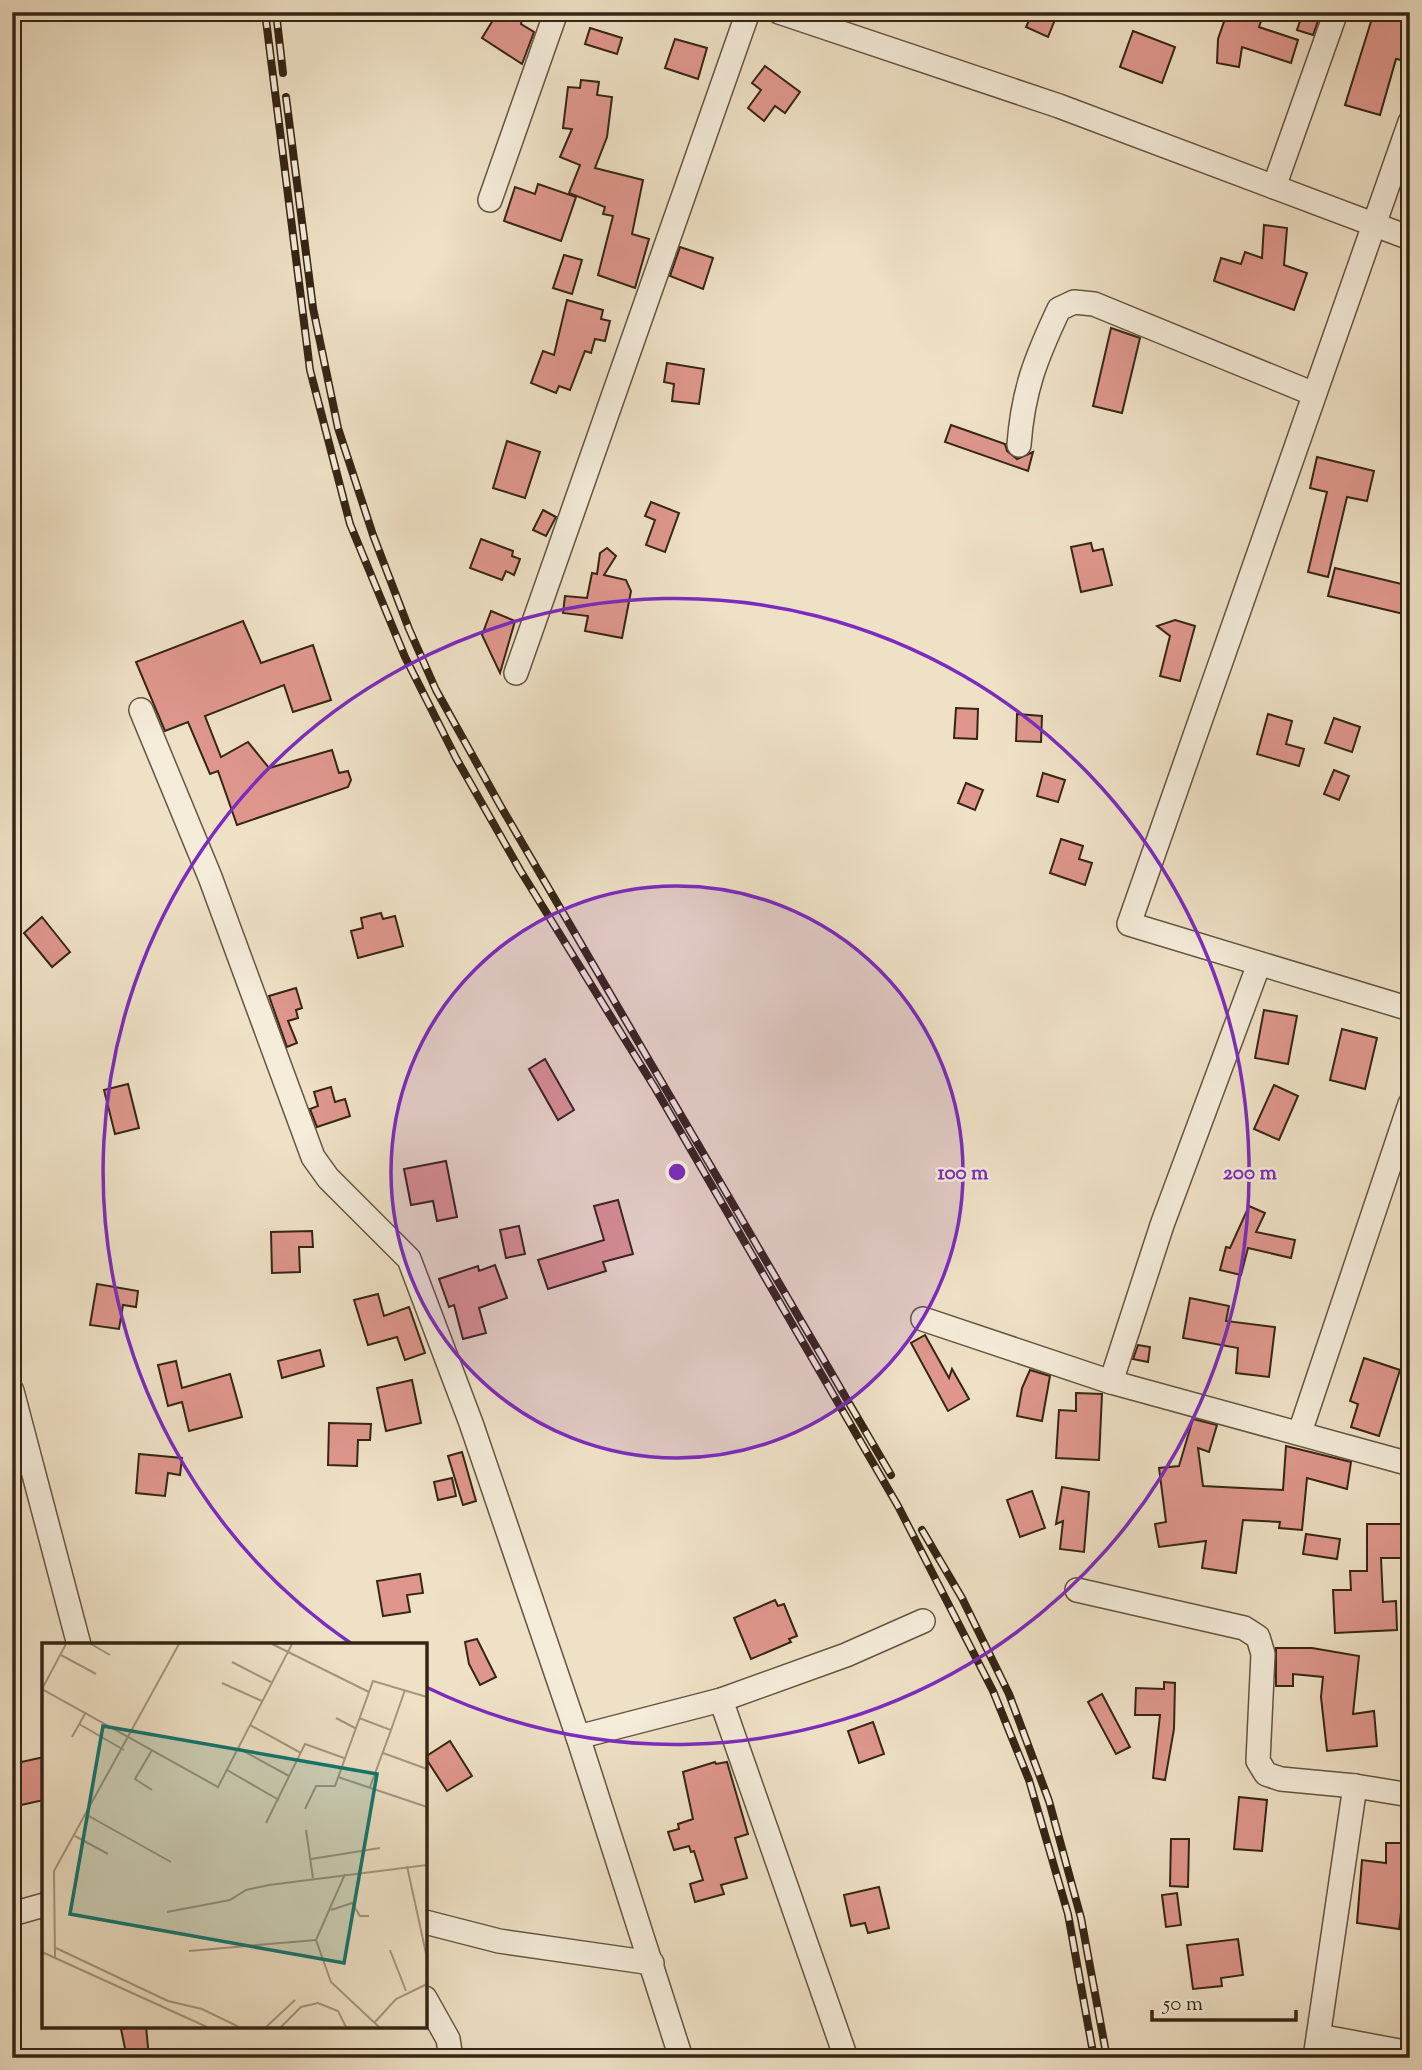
<svg xmlns="http://www.w3.org/2000/svg" width="1422" height="2070" font-family="'Sorts Mill Goudy',serif">
<rect width="100%" height="100%" fill="#efe1c6"/>
<filter id="stains"><feTurbulence type="fractalNoise" baseFrequency=".00286" numOctaves="4"/><feColorMatrix values="0 0 0 0 .2 0 0 0 0 .09 0 0 0 0 .02 0 0 0 .5 -.17"/></filter>
<radialGradient id="worn" r=".72"><stop offset=".6" stop-color="#630" stop-opacity="0"/><stop offset="1" stop-color="#630" stop-opacity=".3"/></radialGradient>
<g fill="#df978d" stroke="#352514" stroke-width="2">
<path d="M498,12h26l-3,12 13,8 -12,32 -40,-26z"/>
<path d="M1033,12h25l-10,25 -22,-10z"/>
<path d="M1236,12h28l-5,15 39,13 -7,23 -49,-16 -3,20 -22,-4 1,-24 8,-23 8,3z"/>
<path d="M1303,12h18l-8,23 -16,-5z"/>
<path d="M1374,12h36v33l-4,16 -10,-2 -16,56 -35,-10z"/>
<path d="M590,28l32,10 -5,16 -32,-10z"/>
<path d="M1133,31l42,16 -13,36 -42,-16z"/>
<path d="M675,39l32,9 -9,31 -33,-11z"/>
<path d="M765,66l35,26 -15,21 -10,-7 -11,15 -16,-13 13,-18 -9,-7z"/>
<path d="M581,80l18,2 -2,13 15,2 -5,40 -12,31 48,12 -11,54 17,5 -14,49 -37,-13 15,-59 -10,-2 2,-7 -36,-14 11,-28 -20,-8 12,-28 -9,-1 5,-41 12,1z"/>
<path d="M538,184l38,13 -15,44 -57,-20 11,-34 20,7z"/>
<path d="M1264,225l23,3 -3,37 23,8 -13,37 -80,-29 7,-23 20,6 4,-12 17,6z"/>
<path d="M680,247l33,11 -10,31 -33,-13z"/>
<path d="M564,255l18,5 -10,34 -19,-6z"/>
<path d="M567,300l36,10 -2,9 9,2 -5,20 -10,-2 -4,14 -6,-2 -15,39 -11,-4 -3,7 -25,-10 12,-32 11,4z"/>
<path d="M1111,328l29,10 -18,75 -29,-7z"/>
<path d="M667,363l37,6 -5,35 -27,-3 2,-17 -10,-2z"/>
<path d="M951,425l54,19 2,7 10,8 16,-7 -5,19 -83,-29z"/>
<path d="M507,441l33,11 -15,46 -32,-10z"/>
<path d="M1317,457l57,14 -7,30 -20,-4 -19,80 -20,-5 19,-80 -17,-4z"/>
<path d="M651,502l28,11 -14,39 -19,-7 9,-25 -10,-4z"/>
<path d="M543,510l13,7 -10,19 -13,-6z"/>
<path d="M481,539l32,12 -1,5 8,3 -6,16 -8,-4 -4,9 -32,-12z"/>
<path d="M1091,543l2,8 10,-2 9,36 -31,7 -10,-45z"/>
<path d="M607,548l9,8 -12,19 22,5 5,11 -9,47 -37,-7 3,-15 -25,-3 2,-17 22,2 5,-25 5,1 3,-21z"/>
<path d="M1335,568l75,18 -2,29 -80,-19z"/>
<path d="M491,611l24,10 -15,52 -18,-38z"/>
<path d="M1175,620l20,6 -15,55 -20,-5 10,-40 -13,-10z"/>
<path d="M243,621l18,42 52,-18 18,55 -38,12 -9,-27 -79,31 16,41 27,-15 21,26 63,-18 7,23 9,-2 3,9 -3,7 -111,38 -19,-54 -8,3 -22,-52 -23,9 -29,-69z"/>
<path d="M956,708l22,1 -1,30 -23,-1z"/>
<path d="M1017,714l25,2 -1,26 -25,-1z"/>
<path d="M1268,714l24,7 -6,23 18,5 -5,17 -42,-12z"/>
<path d="M1334,718l26,9 -8,25 -27,-9z"/>
<path d="M1334,770l15,6 -10,24 -15,-6z"/>
<path d="M1043,773l22,7 -7,22 -21,-6z"/>
<path d="M966,783l17,7 -8,20 -17,-7z"/>
<path d="M1061,839l22,7 -4,13 13,4 -7,22 -35,-12z"/>
<path d="M381,913l2,6 12,-3 8,30 -45,12 -7,-27 12,-3 -2,-10z"/>
<path d="M42,917l28,35 -18,15 -28,-34z"/>
<path d="M296,988l6,20 -6,2 2,8 -10,3 9,22 -10,4 -18,-51z"/>
<path d="M1264,1010l33,6 -9,48 -33,-6z"/>
<path d="M1342,1029l35,9 -12,51 -35,-9z"/>
<path d="M545,1059l29,51 -16,10 -29,-51z"/>
<path d="M128,1084l11,44 -24,6 -11,-44z"/>
<path d="M1274,1085l24,11 -19,44 -25,-11z"/>
<path d="M331,1087l4,15 10,-3 5,17 -33,11 -7,-18 8,-3 -4,-14z"/>
<path d="M446,1161l11,56 -20,4 -4,-20 -22,4 -7,-36z"/>
<path d="M618,1200l15,54 -30,8 3,9 -58,18 -10,-29 66,-20 -10,-34z"/>
<path d="M1249,1206l16,7 -9,19 39,8 -4,18 -43,-10 -7,27 -21,-5 6,-23 4,1z"/>
<path d="M519,1226l6,28 -19,4 -6,-28z"/>
<path d="M312,1231l1,16h-14l1,25 -28,1 -1,-41z"/>
<path d="M495,1265l12,33 -28,10 7,25 -23,6 -9,-34 -5,2 -10,-28 39,-13 1,5z"/>
<path d="M97,1284l41,7 -2,16 -13,-2 -4,24 -29,-4z"/>
<path d="M378,1294l6,22 25,-9 16,46 -20,7 -8,-23 -29,8 -14,-45z"/>
<path d="M1190,1298l39,8 -3,15 49,6 -6,50 -33,-4 2,-25 -55,-10z"/>
<path d="M925,1335l24,43 3,-9 17,30 -21,12 -37,-68z"/>
<path d="M1138,1345l12,2 -2,15 -15,-3z"/>
<path d="M320,1350l4,16 -42,12 -4,-17z"/>
<path d="M1364,1358l36,12 -21,66 -28,-9 7,-23 -8,-3z"/>
<path d="M176,1361l6,27 48,-14 12,43 -53,14 -7,-29 -14,4 -10,-41z"/>
<path d="M1030,1370l20,6 -8,45 -25,-5 5,-28z"/>
<path d="M412,1380l9,43 -35,8 -9,-43z"/>
<path d="M1076,1393l26,1 -3,66 -43,-2 3,-48 17,1z"/>
<path d="M1193,1419l24,6 -8,27 -11,-4 5,38 80,4 3,-44 65,16 -4,27 -40,-11 -5,52 -23,-2 1,-6 -37,-2 -7,53 -34,-5 4,-27 -47,6 -4,-23 11,-2 -7,-54 20,-2z"/>
<path d="M329,1423l42,1 -1,16h-12l-1,26 -29,-1z"/>
<path d="M462,1452l14,49 -13,4 -15,-49z"/>
<path d="M139,1454l43,4 -2,17 -12,-2 -3,23 -29,-3z"/>
<path d="M452,1478l4,18 -18,4 -4,-18z"/>
<path d="M1062,1487l27,5 -5,60 -24,-3 3,-28 -7,3z"/>
<path d="M1032,1491l13,37 -25,9 -13,-37z"/>
<path d="M1367,1524h43v34h-29l2,44 13,-1 1,29 -62,3 -2,-43h18l-1,-19h17z"/>
<path d="M1306,1534l34,5 -3,20 -34,-5z"/>
<path d="M420,1574l3,19 -16,2 3,17 -27,4 -6,-35z"/>
<path d="M775,1600l3,6 6,-2 13,32 -8,3 2,3 -40,17 -17,-41z"/>
<path d="M477,1639l19,38 -16,8 -11,-21 -4,-22z"/>
<path d="M1276,1648h36l47,8 -6,58 21,-3 3,35 -50,5 -6,-54 2,-20 -30,-3v12h-17z"/>
<path d="M1164,1682l11,1 -1,46 -9,51 -12,-2 7,-63h-25l1,-27 28,1z"/>
<path d="M1102,1694l28,53 -14,7 -28,-52z"/>
<path d="M873,1722l11,32 -25,9 -11,-32z"/>
<path d="M450,1741l22,35 -25,15 -22,-34z"/>
<path d="M44,1757v43l-32,7v-43z"/>
<path d="M715,1762l1,2 11,-2 21,72 -13,4 12,40 -26,7 3,9 -29,8 -5,-18 13,-4 -9,-29 -3,1 -2,-6 -15,4 -6,-18 11,-3 -1,-5 15,-5 -10,-47z"/>
<path d="M1239,1797l28,3 -5,51 -28,-2z"/>
<path d="M1171,1839h18l-1,48 -18,-1z"/>
<path d="M1386,1843h24v53l-7,-1 -4,34 -42,-6 5,-63 24,3z"/>
<path d="M879,1887l10,41 -21,5 -3,-10 -14,3 -7,-31z"/>
<path d="M1177,1893l4,32 -15,2 -4,-32z"/>
<path d="M1238,1939l5,36 -22,3 1,8 -29,3 -6,-44z"/>
<path d="M134,2026h12l3,32h-22l-6,-29z"/>
</g>
<g fill="none" stroke-linecap="round" stroke-linejoin="round">
<defs>
<g id="street">
<path d="M779,12l280,94 351,132"/>
<path d="M1410,122l-281,802 281,85"/>
<path d="M1274,187l62,-175"/>
<path d="M490,200l66,-188"/>
<path d="M1019,445c4,-55 17,-87 40,-136l15,-7 20,2 220,90"/>
<path d="M516,673l232,-661"/>
<path d="M141,710l69,167 103,280 15,21 81,81 62,164 107,314 103,321"/>
<path d="M923,1319l188,63 299,82"/>
<path d="M1111,1382l51,-157 97,-261"/>
<path d="M12,1391l67,254"/>
<path d="M1300,1432l110,-328"/>
<path d="M1077,1590l167,38 14,9 5,17 -5,107 8,13 15,5 74,7 55,9"/>
<path d="M721,1700l125,358"/>
<path d="M578,1737l143,-37 125,-45 77,-34"/>
<path d="M12,1914l32,-9"/>
<path d="M425,1922l74,19 153,22"/>
<path d="M425,1998l23,41 3,19"/>
<path d="M1319,2036l91,17"/>
<path d="M1315,2058l40,-272"/>
</g>
</defs>
<use href="#street" stroke="#645440" stroke-width="26"/>
<use href="#street" stroke="#f5ecda" stroke-width="23"/>
<defs>
<g id="rail">
<path d="M265,12l45,358 40,154 55,133 51,101 64,112 135,218 243,418 95,185 36,89 39,134 26,144"/>
<path d="M276,12l7,61"/>
<path d="M286,97l27,211 25,120 35,107 36,94 27,61 64,115 391,670"/>
<path d="M922,1530l40,68 47,96 40,107 32,117 26,140"/>
</g>
</defs>
<use href="#rail" stroke="#352514" stroke-width="8"/>
<use href="#rail" stroke="#f5ecda" stroke-width="5" stroke-dasharray="16" stroke-linecap="butt"/>
</g>
<circle cx="677" cy="1172" r="286" fill="#7b2cbf" fill-opacity=".12"/>
<g fill="none" stroke="#7b2cbf" stroke-width="3.5">
<circle cx="677" cy="1172" r="286"/>
<path d="M352 1644A573 573 0 1 1 426 1687"/>
</g>
<g transform="translate(42 1643)">
<rect width="385" height="385" fill="#efe1c6"/>
<path fill="none" stroke="#a5967f" stroke-width="2" d="M24,1l-24,45 176,98 74,-143M49,1l19,11M230,1l97,48M19,12l35,19M190,19l39,20M180,40l40,18M294,75l19,10M317,75l32,12 -21,57M37,81l45,26M208,82l51,28M349,87l14,-40M30,94l14,-25M196,105l51,28M341,110l44,16M185,127l52,30M296,134l89,30M110,147l-17,-11 17,-29M263,166l11,-23h19l38,-105 54,16M45,172l84,47M224,180l39,-79 39,14M264,187l7,48M33,193l33,18M269,216l69,-11M365,223l20,92M289,267l21,-7 8,13h9M125,269l63,-12 16,-10 23,-5 158,-20M274,297l15,42 48,45M14,305l112,53 34,8 37,18M348,307l16,41M147,308l127,-11 29,-66M0,309l165,75M13,315l-1,-87 125,-227M333,379l21,-23 31,-15M224,384l29,-27M239,384l20,-20 17,-4 20,8 8,16"/>
<path fill="#0f766e" fill-opacity="0.15" stroke="#0f766e" stroke-width="3.5" d="M61,83l274,48 -33,189 -274,-49z"/>
<rect width="385" height="385" fill="none" stroke="#352514" stroke-width="3.5"/>
</g>
<circle cx="677" cy="1172" r="10" fill="#7b2cbf" stroke="#f5ecda" stroke-width="3.5"/>
<g font-size="21" text-anchor="middle" font-weight="bold" fill="#7b2cbf" stroke="#f5ecda" stroke-width="5" stroke-linejoin="round" paint-order="stroke">
<text x="963" y="1179">100 m</text>
<text x="1250" y="1179">200 m</text>
</g>
<rect width="1422" height="2070" fill="none" stroke="#efe1c6" stroke-width="42"/>
<rect x="14" y="14" width="1394" height="2042" fill="none" stroke="#352514" stroke-width="3.5"/>
<rect x="21" y="21" width="1380" height="2028" fill="none" stroke="#352514" stroke-width="2"/>
<path d="M1152 2010v10h144v-10" fill="none" stroke="#352514" stroke-width="3.5"/>
<text x="1163" y="2010" font-size="21" fill="#352514" stroke="#f5ecda" stroke-width="5" paint-order="stroke">50 m</text>
<rect width="100%" height="100%" filter="url(#stains)"/>
<rect width="100%" height="100%" fill="url(#worn)"/>
</svg>
